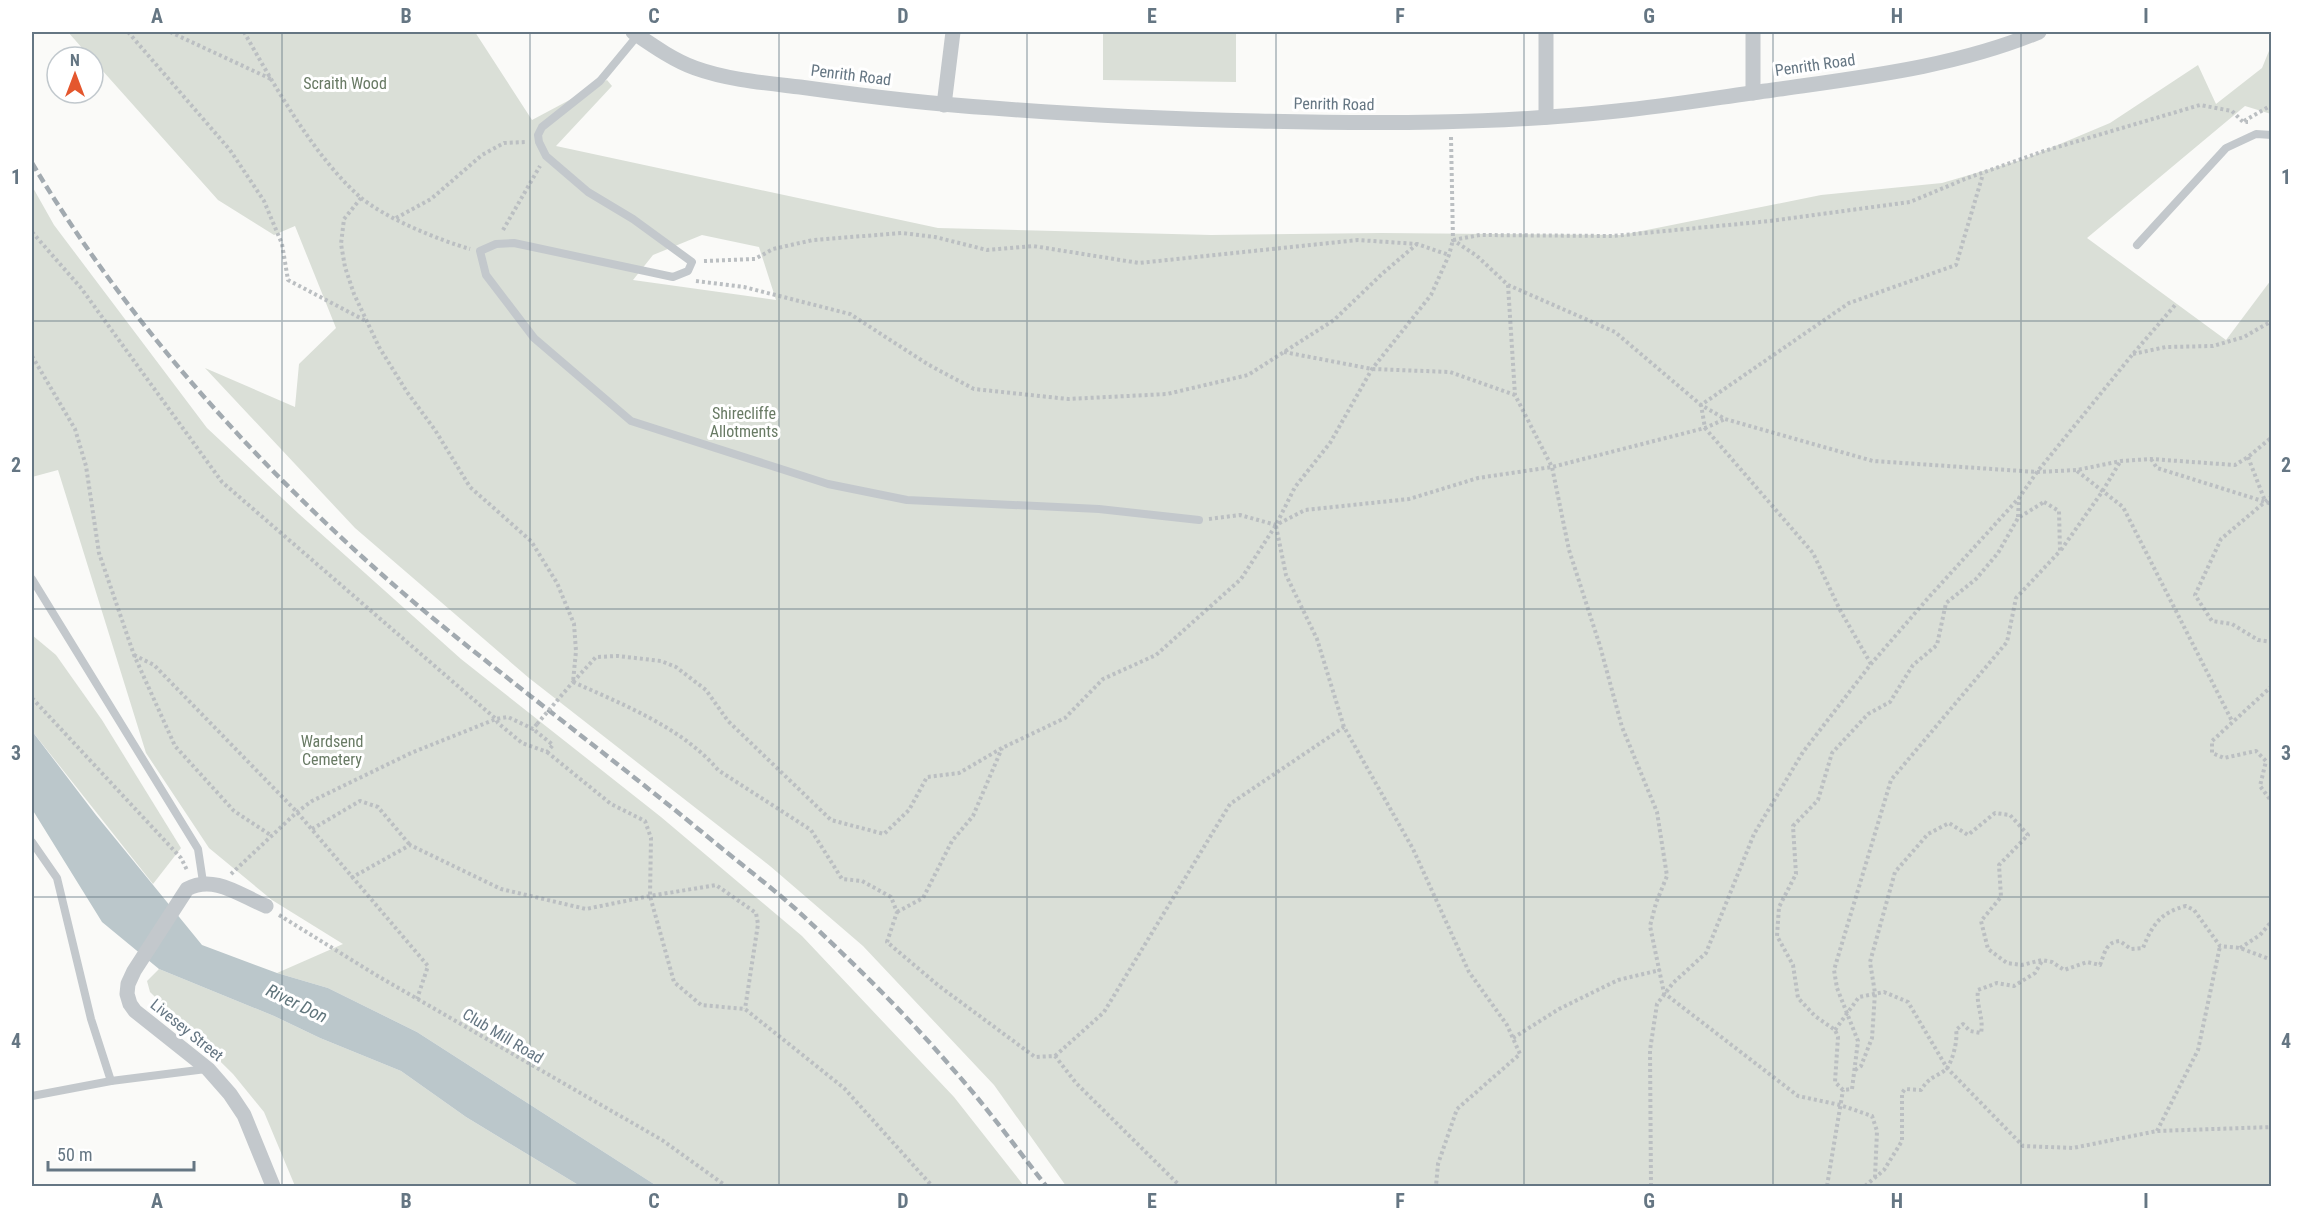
<svg xmlns="http://www.w3.org/2000/svg" width="2303" height="1218" font-family="'Roboto Condensed',sans-serif">
<rect width="100%" height="100%" fill="#fafaf8"/>
<g fill="#dadfd7" fill-rule="evenodd">
<path d="M68,32h407l57,88 75,-40 5,6 -56,60 382,82 273,7 170,-2 241,2 199,-40 121,-12 82,-24 86,-36 88,-58 18,39 46,-36 9,-22v68l-26,-8 -158,132 139,102 45,-60v906h-1205l-72,-101 -131,-139 -93,-80 -241,-188 -174,-150 -150,-160 90,39 4,-43 37,-36 -41,-102 -21,9 -56,-35 -125,-140v-3h-3zM702,235l57,12 17,53 -143,-20 20,-25z"/>
<path d="M1103,32h133v50l-133,-2z"/>
<path d="M32,186l22,39 153,203 92,86 162,145 200,158 141,119 152,161 70,89h-367l-240,-154 -89,-44 -51,-15 66,-29 -71,-44 -63,-52 -63,-95 -88,-283 -26,7z"/>
<path d="M32,635l24,20 46,65 79,128 -28,36 -121,-153z"/>
<path d="M159,969l115,47 46,22 81,33 65,46 114,69h-285l-31,-74 -31,-38 -83,-82 -3,-11z"/>
</g>
<path fill="#bbc7cb" d="M32,731l64,84 106,130 75,28 51,15 89,44 240,154h-77l-114,-69 -65,-46 -81,-33 -46,-22 -115,-47 -57,-47 -70,-113z"/>
<g fill="none" stroke-linecap="round" stroke-linejoin="round">
<g stroke="#bbbfc2" stroke-width="4" stroke-dasharray="3 3" stroke-linecap="butt">
<path d="M128,32l102,118 34,51 18,43 6,36 78,41"/>
<path d="M170,32l101,47"/>
<path d="M244,32c30,53 70,124 115,164 25,22 80,44 111,53"/>
<path d="M2244,121l28,-16"/>
<path d="M1451,137l2,103 24,16 31,29 107,47 86,73 24,14 148,42 164,11 40,-2 44,-9 30,-2 84,6 13,-8 24,-20"/>
<path d="M361,198l-17,21 -3,25 4,23 9,27 25,53 28,45 28,38 35,57 61,54 26,42 17,41 2,27 -3,31"/>
<path d="M396,218l35,-19 51,-44 22,-12 22,-1"/>
<path d="M503,230l37,-64"/>
<path d="M32,232l49,56 141,194 274,237 2,4 24,20 25,9 6,-7 -20,-16"/>
<path d="M704,261l51,-2 18,-10 40,-9 89,-7 33,4 52,13 46,-4 106,17 219,-23 59,4 32,11"/>
<path d="M696,281l48,6 106,27 79,51 45,24 94,10 99,-5 81,-19 86,-55 49,-47 34,-29"/>
<path d="M1508,285l7,110 37,72 17,83 31,96 22,81 35,85 10,64 -11,27 -6,23 14,67 134,103 42,9 32,11 5,15 -2,46"/>
<path d="M1284,352l88,17 78,3 65,23"/>
<path d="M2133,354l33,-7 47,-1 31,-9 28,-16"/>
<path d="M32,356l43,73 11,37 13,87 35,102 41,91 59,65 38,25"/>
<path d="M2248,457l17,44"/>
<path d="M2151,459l6,9 115,36"/>
<path d="M2077,471l46,36 109,214"/>
<path d="M2272,496l-51,43 -26,56 17,26 20,3 26,16 14,2"/>
<path d="M2044,502l15,9 1,40 -44,47 -9,44 -116,138 -57,190 3,18 21,53 -6,48 -9,1 -8,-8 3,-45 -3,-7 -20,-14 -17,-18 -5,-33 -16,-29 2,-29 17,-33 -3,-48 25,-26 14,-47 36,-39 22,-12 23,-37 24,-20 9,-42 30,-24 22,-26 20,-35z"/>
<path d="M2018,517l1,-19"/>
<path d="M1209,519l31,-4 36,10 29,-15 104,-11 69,-21 74,-11 153,-39 20,-9"/>
<path d="M1276,526l10,49 31,64 27,88 69,122 56,123 38,53 13,29 -63,55 -19,55 -2,22"/>
<path d="M2061,550l41,-58 18,-30"/>
<path d="M134,655l20,10 143,147 131,154 -11,33"/>
<path d="M1871,664l-31,-54 -27,-57 -108,-125 -4,-23 148,-102 107,-38 27,-91"/>
<path d="M573,682l23,-25 22,-1 43,5 15,6 30,23 22,31 103,99 53,14 25,-24 18,-33 32,-4 43,-25 63,-30 38,-39 53,-24 85,-76 35,-54 19,-38 35,-44 42,-74 59,-74 18,-40 4,-15 27,-5 133,1 157,-15 140,-19 55,-23 79,-28 156,-46 32,6 11,11h5"/>
<path d="M573,682c49,22 110,46 145,88l93,60 31,49 20,2 29,16 6,15 -10,30 52,44 96,71 20,-1 21,27 104,103"/>
<path d="M2272,686l-60,55v12l12,5 32,-7 10,10 -6,25 12,16"/>
<path d="M32,698l149,160 6,12"/>
<path d="M547,752l64,52 34,17 6,17 -1,58 24,86 27,23 44,4 99,79 88,98"/>
<path d="M312,829l48,-28 18,6 32,38"/>
<path d="M231,874l66,-62 15,-11 99,-48 85,-34 12,-2 25,12 4,-5"/>
<path d="M351,878l59,-33 91,44 85,20 64,-13 66,-11 40,28 2,11 -13,85"/>
<path d="M897,912l26,-14 29,-57 21,-25 29,-68"/>
<path d="M279,915l97,60 286,165 64,46"/>
<path d="M2240,948l20,-13 12,-14"/>
<path d="M1835,1030l24,-33 25,-5 24,10 39,66 76,78 50,2 84,-17 115,-4"/>
<path d="M1513,1038l46,-29 59,-29 42,-10"/>
<path d="M1055,1056l49,-44 126,-208 114,-77"/>
<path d="M1855,1070l6,-4 11,-28 3,-45 -5,-31 25,-90 33,-38 21,-11 19,12 27,-22 15,2 18,20 -29,30 2,32 -20,24 7,28 19,14 15,2 20,-5 10,2 12,8 23,-8 13,3c5,-13 6,-23 20,-24l11,8 12,-1c9,-23 18,-36 43,-42l8,4 26,36 20,2 32,12"/>
<path d="M2157,1131l41,-81 22,-104"/>
<path d="M1651,1186l-1,-136 7,-46 16,-21 33,-30 48,-119 49,-82 68,-88 58,-67 90,-99 18,-26 95,-117 44,-51"/>
<path d="M1827,1186l16,-96"/>
<path d="M1865,1186l19,-16 18,-29v-48l3,-4 16,1c10,-16 18,-13 26,-22 6,-8 11,-29 9,-38l7,-6 7,7 11,2c3,-15 -5,-27 -3,-43l19,-7 17,3 21,-13 7,-12"/>
</g>
<g stroke="#c3c8cc" stroke-width="8">
<path d="M638,35l-38,46 -58,46 -4,8 1,7 7,14 42,36 45,27 59,43 -4,9 -15,6 -159,-34 -18,1 -16,7 6,24 48,63 97,83 197,63 79,16 192,9 100,11"/>
<path d="M2137,245l89,-97 30,-14 16,1"/>
<path d="M32,579l166,270 5,33"/>
<path d="M32,842l25,36 34,141 20,62"/>
<path d="M32,1096l79,-15 95,-12"/>
</g>
<g stroke="#c3c8cc" stroke-width="15">
<path d="M633,32c19,13 40,28 62,36 33,12 71,15 105,19 64,9 129,17 193,21 88,7 177,11 265,13 119,3 240,3 359,-10 52,-5 104,-14 156,-21 90,-13 182,-23 266,-58"/>
<path d="M1753,32v61"/>
<path d="M944,105l9,-73"/>
<path d="M1546,117v-85"/>
<path d="M266,906c-25,-10 -52,-32 -79,-17l-53,82 -6,13 -1,10 3,10 5,7 73,58 22,25 14,21 29,71"/>
</g>
<path stroke="#a2aab0" stroke-width="4.5" stroke-dasharray="9 4.5" stroke-linecap="butt" d="M32,163c103,172 244,324 397,452 94,77 191,149 285,227 28,23 57,45 84,69 53,50 106,101 153,156 34,38 64,79 95,119"/>
<path stroke="#bbbfc2" stroke-width="4" stroke-dasharray="3 3" stroke-linecap="butt" d="M537,724l36,-42"/>
</g>
<path fill="none" stroke="#657683" stroke-width="1.5" stroke-opacity="0.55" d="M282,32v1154M530,32v1154M779,32v1154M1027,32v1154M1276,32v1154M1524,32v1154M1773,32v1154M2021,32v1154M32,321h2240M32,609h2240M32,897h2240"/>
<g text-anchor="middle" dominant-baseline="central" stroke-width="6" stroke-linejoin="round" paint-order="stroke">
<g font-size="16" fill="#657683" stroke="#fff">
<text transform="translate(1815 65) rotate(-8)">Penrith Road</text>
<text transform="translate(851 75) rotate(7)">Penrith Road</text>
<text transform="translate(1334 104) rotate(1)">Penrith Road</text>
<text transform="translate(187 1030) rotate(39)">Livesey Street</text>
<text transform="translate(503 1036) rotate(31)">Club Mill Road</text>
</g>
<g font-size="16" fill="#687a64" stroke="#fff">
<text x="345" y="83">Scraith Wood</text>
<text x="744" y="413">Shirecliffe<tspan x="744" dy="18">Allotments</tspan></text>
<text x="332" y="741">Wardsend<tspan x="332" dy="18">Cemetery</tspan></text>
</g>
<g font-size="18" font-style="italic" fill="#60757c" stroke="#fff">
<text transform="translate(297 1003) rotate(26)">River Don</text>
</g>
</g>
<rect width="2303" height="1218" fill="none" stroke="#ffffff" stroke-width="66"/>
<g transform="translate(75 75)"><circle r="28" fill="#ffffff" stroke="#c1c8cd" stroke-width="1.5"/>
<path d="M0-4.5L10 22L0 15L-10 22Z" fill="#e4572e"/>
<text y="-9" font-size="16" font-weight="bold" text-anchor="middle" fill="#657683">N</text>
</g>
<path d="M48 1161v9h146v-9" fill="none" stroke="#657683" stroke-width="3"/>
<text x="57" y="1161" font-size="18" fill="#657683" stroke="#ffffff" stroke-width="4.5" paint-order="stroke">50 m</text>
<rect x="33" y="33" width="2237" height="1152" fill="none" stroke="#657683" stroke-width="2"/>
<g font-size="20" text-anchor="middle" font-weight="bold" fill="#657683">
<text x="157" y="23">A</text>
<text x="406" y="23">B</text>
<text x="654" y="23">C</text>
<text x="903" y="23">D</text>
<text x="1152" y="23">E</text>
<text x="1400" y="23">F</text>
<text x="1649" y="23">G</text>
<text x="1897" y="23">H</text>
<text x="2146" y="23">I</text>
<text x="16" y="184">1</text>
<text x="2286" y="184">1</text>
<text x="16" y="472">2</text>
<text x="2286" y="472">2</text>
<text x="16" y="760">3</text>
<text x="2286" y="760">3</text>
<text x="16" y="1048">4</text>
<text x="2286" y="1048">4</text>
<text x="157" y="1208">A</text>
<text x="406" y="1208">B</text>
<text x="654" y="1208">C</text>
<text x="903" y="1208">D</text>
<text x="1152" y="1208">E</text>
<text x="1400" y="1208">F</text>
<text x="1649" y="1208">G</text>
<text x="1897" y="1208">H</text>
<text x="2146" y="1208">I</text>
</g>
</svg>
